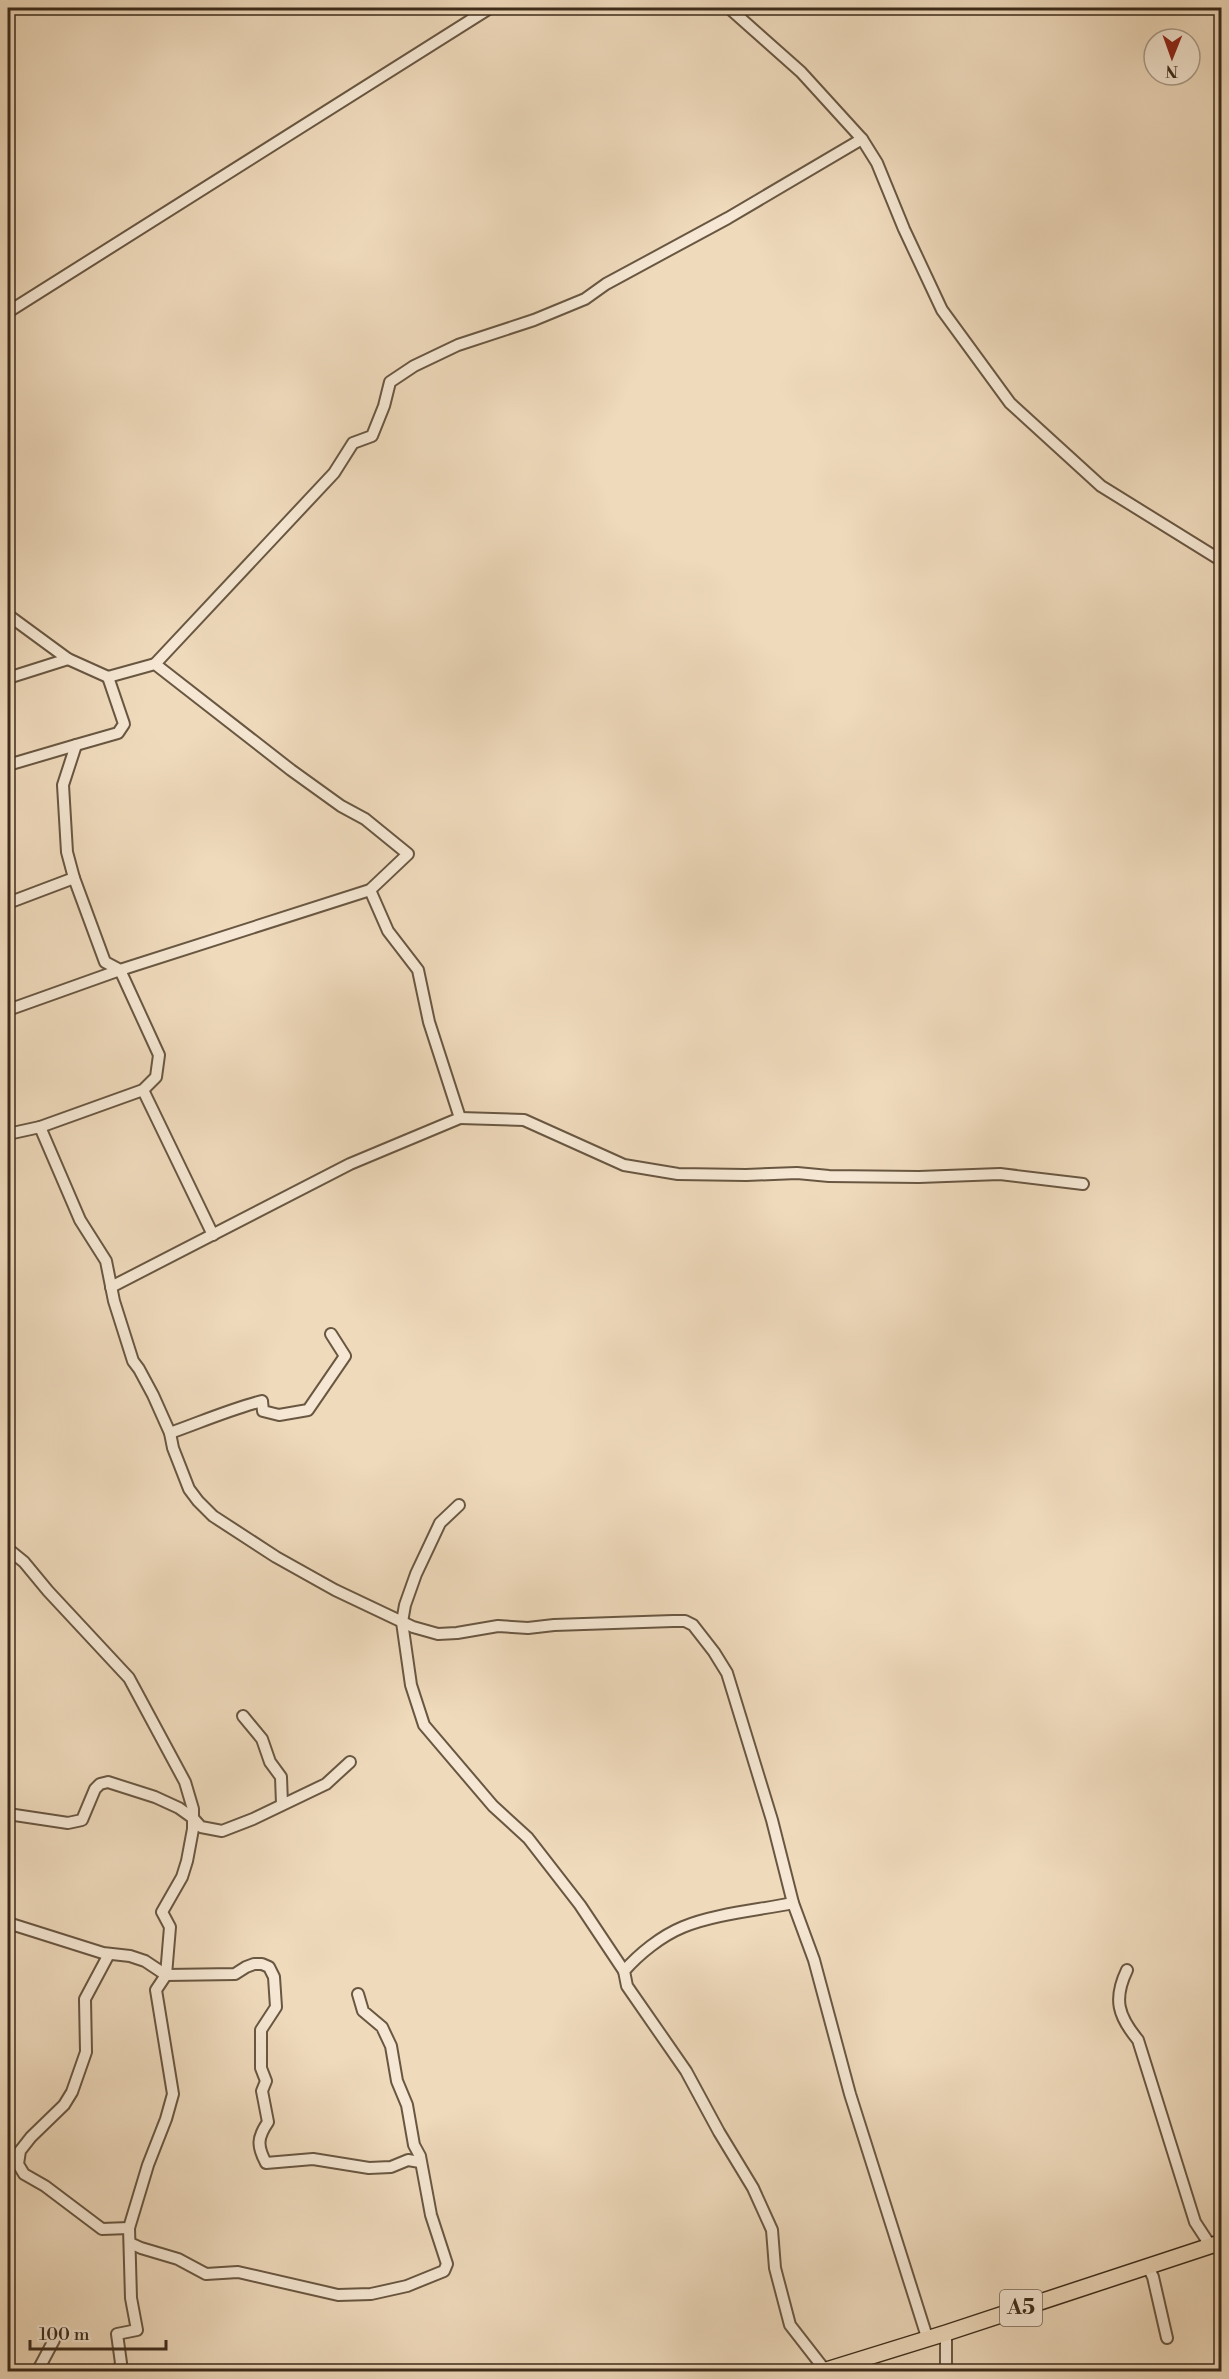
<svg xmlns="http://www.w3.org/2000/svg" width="1229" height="2379" font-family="'Libre Bodoni',serif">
<rect width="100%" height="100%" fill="#efdabc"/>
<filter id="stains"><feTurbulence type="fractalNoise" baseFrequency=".00333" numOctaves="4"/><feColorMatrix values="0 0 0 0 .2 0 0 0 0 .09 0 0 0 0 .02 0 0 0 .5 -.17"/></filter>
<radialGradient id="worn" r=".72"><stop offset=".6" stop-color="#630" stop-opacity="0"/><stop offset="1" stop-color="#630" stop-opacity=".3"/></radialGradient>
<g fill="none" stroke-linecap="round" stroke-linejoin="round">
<defs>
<g id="minor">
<path d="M729,8l72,64 61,67 15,24 27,66 38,81 68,93 91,83 121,75"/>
<path d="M8,312l482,-304"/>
<path d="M8,615l60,44 40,18 47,-13 136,106 50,36 24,13 43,35 -38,36 -250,80 -15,-8 -31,-84 -7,-26 -4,-67 13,-40 -68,20"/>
<path d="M155,664l179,-191 19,-30 19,-7 12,-30 6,-24 24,-16 44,-21 76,-25 51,-21 21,-15 122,-66 134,-79"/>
<path d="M8,678l60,-19"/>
<path d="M76,745l42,-12 6,-9 -16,-47"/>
<path d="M8,903l66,-25"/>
<path d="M8,1010l112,-40 39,85 -3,22 -13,13 -103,37"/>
<path d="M143,1090l70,145"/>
<path d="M460,1118l64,2 100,45 54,9 68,1 51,-2 32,3 90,1 81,-3 83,10"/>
<path d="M8,1134l32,-7 40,93 26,41 8,40 19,60 6,8 14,26 17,38 3,15 16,41 9,12 15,15 63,41 59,33 78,37 25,7 19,-1 41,-7 30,2 26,-3 119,-4h12l8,4 21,27 13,21 45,147 21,83 21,57 36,134 77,243"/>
<path d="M111,1287l239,-123 110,-46 -31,-96 -11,-52 -30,-39 -18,-41"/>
<path d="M170,1433c31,-11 61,-24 92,-32l1,10 16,4 29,-5 37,-54 -14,-22"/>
<path d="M459,1505l-19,18 -24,51 -11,31 -3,17 9,63 13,40 69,81 35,32 52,67 44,66"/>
<path d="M8,1549l16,13 24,29 81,87 56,104 8,27v20l-6,32 -5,16 -20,35 8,15 -4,48 -10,15 17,104 -7,25 -18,46 -19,63 2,70 6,32 -20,4 4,29 -3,9"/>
<path d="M243,1716l19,23 8,23 11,15 1,27"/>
<path d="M8,1814l60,9 14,-3 13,-31 5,-5 8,-2 47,15 24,11 14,10 8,9 21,4 31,-12 73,-35 24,-22"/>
<path d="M793,1903c-34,7 -79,11 -110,24 -22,9 -44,27 -59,44l3,15 59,85 33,61 34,56 19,42 3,38 15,57 35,45"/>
<path d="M8,1923l95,30 27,3 15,5 21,14 69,-1 11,-7 8,-3h8l7,3 5,10 2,30 -15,23v38l5,13 -4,10 6,31c-11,16 -11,24 -2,41l47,-4 56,9 22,-1 17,-7 12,2"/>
<path d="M109,1954l-24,45 1,53 -14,40 -8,13 -33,32 -11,14 -2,13 6,10 21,12 57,43 27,-1"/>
<path d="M1127,1970c-14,29 -9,46 11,70l57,182 15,23"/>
<path d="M130,2243l11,5 37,11 28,15 32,-2 100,23 33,-1 36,-8 37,-15 3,-7 -16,-49 -11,-59 -6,-11 -7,-40 -10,-24 -6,-35 -9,-19 -19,-16 -5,-17"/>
<path d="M1147,2265l6,12 14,61"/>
<path d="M946,2333v39"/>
<path d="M37,2372l17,-32"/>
</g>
<path id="highway" d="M820,2372l126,-39 276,-91"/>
</defs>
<use href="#minor" stroke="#695742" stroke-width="14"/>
<use href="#highway" stroke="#3c2b1a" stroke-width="18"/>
<use href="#minor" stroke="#f5e7d3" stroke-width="10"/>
<use href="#highway" stroke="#efdabc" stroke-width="15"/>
</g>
<g text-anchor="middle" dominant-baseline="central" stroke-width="5" stroke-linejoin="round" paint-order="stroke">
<rect fill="#f5e7d3" stroke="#746352" stroke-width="1.5" x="1000" y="2290" width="42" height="36" rx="4.5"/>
<g font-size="21" font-weight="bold" fill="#3c2b1a">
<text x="1021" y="2308">A5</text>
</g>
</g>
<rect width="1229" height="2379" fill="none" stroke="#efdabc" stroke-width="30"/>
<rect x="9" y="9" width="1211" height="2361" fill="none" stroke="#3c2b1a" stroke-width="3"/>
<rect x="15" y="15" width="1199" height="2349" fill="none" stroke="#3c2b1a" stroke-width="1.5"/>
<g transform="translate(1172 57) rotate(181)"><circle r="28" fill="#f5e7d3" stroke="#ab9c89" stroke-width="1.5"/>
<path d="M0-4.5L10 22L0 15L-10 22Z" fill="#8f2418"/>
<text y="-9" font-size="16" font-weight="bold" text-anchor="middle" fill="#3c2b1a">N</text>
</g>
<path d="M30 2340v9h136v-9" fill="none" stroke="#3c2b1a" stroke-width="3"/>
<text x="39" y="2340" font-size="18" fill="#3c2b1a" stroke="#f5e7d3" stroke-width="4.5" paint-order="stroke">100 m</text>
<rect width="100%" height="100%" filter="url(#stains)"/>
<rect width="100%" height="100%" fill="url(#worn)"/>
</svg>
